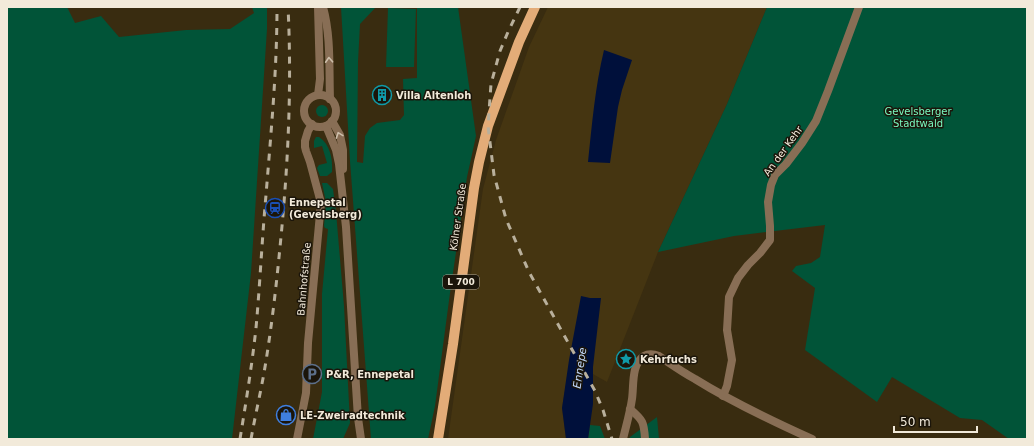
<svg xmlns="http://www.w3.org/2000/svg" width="1034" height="446" font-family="'DejaVu Sans',sans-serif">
<rect width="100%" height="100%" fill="#392c10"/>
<path fill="#453511" d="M548,7h219l-40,97 -69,148 -51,130 -37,-21 -8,47 4,31h-118l35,-250 13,-49 33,-93z"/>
<g fill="#015438" fill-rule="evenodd">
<path d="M7,7h60l8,16 26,-7 18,21 67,-7 44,-1 24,-16 -2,-6h15v22l-16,244 -19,166h-225z"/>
<path d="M341,7h117l18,129 -9,41 -17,116 -15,113 -7,33h-57l-21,-278zM376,7l41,1v70l-14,1 1,36 -4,5 -23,3 -7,5 -5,8 -2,27 -6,-1 1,-100 2,-38z"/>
<path d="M767,7h260v432h-18l-27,-19 -22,-2 -68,-41 -15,25 -72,-52 10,-62 -23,-17 4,-5 15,-3 9,-6 5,-32 -91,11 -76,16 69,-148z"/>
<path d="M388,8l28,1 -2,58h-28z"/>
<circle cx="322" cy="111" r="6"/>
<path d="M316,137h3c11,7 14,22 13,35l-5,4h-7l-3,-8 2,-3 8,-2 -5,-17 -8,2v-7z"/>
<path d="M322,183h5l6,6 3,23 8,94 6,117 -7,16h-30l9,-47v-98l6,-65 -3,-1 -1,-2 2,-24z"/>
<path d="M657,417l2,22h-30l1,-2z"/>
<path d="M590,425l10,1 5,13h-17z"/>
</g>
<g fill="#00103b">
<path d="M604,50l28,10 -10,30 -4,17 -8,56 -22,-1c4,-37 7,-75 16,-112z"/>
<path d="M581,296l9,2h11l-8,69v37l-5,35h-22l-4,-31 7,-48z"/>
</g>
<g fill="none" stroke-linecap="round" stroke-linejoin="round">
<g stroke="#886e55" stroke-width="8">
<path d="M318,7l2,72 -2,16"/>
<path d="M323,7c8,29 6,61 7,92"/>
<circle cx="320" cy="111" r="16"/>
<path d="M332,121l8,14 3,15v19"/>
<path d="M326,126l10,24 3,14 7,63 12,191 3,21"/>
<path d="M723,396l4,-10 5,-26 -5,-30 2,-33 9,-19 10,-13 12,-12 10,-13v-14l-2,-24 3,-17 4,-10 11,-11 16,-21 14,-22 12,-30 31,-84"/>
<path d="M630,409c13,11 14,13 15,30"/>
<path d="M297,439l9,-46 2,-50 13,-140 -11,-41 -4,-11 -1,-4v-6l3,-10 4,-7"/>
<path d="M623,439c3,-13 7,-26 9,-40 2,-13 -1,-35 12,-43 5,-3 10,-2 15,0 12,8 23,16 36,23 37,23 77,42 117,60"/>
</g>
<path stroke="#e3ac78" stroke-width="10" d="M438,439l15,-95 21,-156 5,-26 9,-36 31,-84 16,-35"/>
<g stroke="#b9b09c" stroke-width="3" stroke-dasharray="7 7" stroke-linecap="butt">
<path d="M520,7l-12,25 -8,19 -9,33 -3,42 6,49 12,44 23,53 66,119 8,19 9,29"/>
<path d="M240,439c6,-37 12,-74 16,-111 4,-44 6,-89 10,-133 5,-63 11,-125 11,-188"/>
<path d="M251,439c4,-22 9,-44 13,-66 7,-41 12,-84 16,-126 8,-80 12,-160 8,-240"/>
</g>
</g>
<defs><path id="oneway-chevron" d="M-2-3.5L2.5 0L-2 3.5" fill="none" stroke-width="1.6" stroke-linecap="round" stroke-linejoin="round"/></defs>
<g stroke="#cdbfab">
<use href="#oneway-chevron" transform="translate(329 60) rotate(-93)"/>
<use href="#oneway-chevron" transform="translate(339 135) rotate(-110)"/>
</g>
<defs>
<symbol id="building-ring" viewBox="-11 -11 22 22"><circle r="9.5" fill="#1b150a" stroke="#0f9aa8" stroke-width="1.5"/><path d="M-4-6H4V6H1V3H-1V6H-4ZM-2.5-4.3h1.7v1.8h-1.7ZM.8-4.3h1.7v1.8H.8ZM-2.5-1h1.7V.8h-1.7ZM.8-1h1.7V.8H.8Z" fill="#0f9aa8"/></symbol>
<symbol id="station-ring" viewBox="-11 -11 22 22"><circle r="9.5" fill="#1b150a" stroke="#1a4fb4" stroke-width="1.5"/><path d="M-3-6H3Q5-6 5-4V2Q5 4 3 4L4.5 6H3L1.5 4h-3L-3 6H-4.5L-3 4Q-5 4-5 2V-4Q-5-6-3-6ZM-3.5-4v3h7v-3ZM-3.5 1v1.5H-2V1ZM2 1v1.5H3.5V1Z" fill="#1a4fb4"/></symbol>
<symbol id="sight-ring" viewBox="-11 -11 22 22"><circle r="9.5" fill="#1b150a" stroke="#0f9aa8" stroke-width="1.5"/><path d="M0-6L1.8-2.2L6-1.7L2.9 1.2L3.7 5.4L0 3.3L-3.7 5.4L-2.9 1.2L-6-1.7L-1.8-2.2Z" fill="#0f9aa8"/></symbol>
<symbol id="parking-ring" viewBox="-11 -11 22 22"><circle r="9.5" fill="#1b150a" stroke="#5c6f8a" stroke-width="1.5"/><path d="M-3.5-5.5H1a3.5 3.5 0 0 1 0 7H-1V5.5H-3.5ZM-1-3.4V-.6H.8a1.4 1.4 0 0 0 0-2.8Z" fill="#5c6f8a"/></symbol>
<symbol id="shop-ring" viewBox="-11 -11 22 22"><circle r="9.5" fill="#1b150a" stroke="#3f7fe0" stroke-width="1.5"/><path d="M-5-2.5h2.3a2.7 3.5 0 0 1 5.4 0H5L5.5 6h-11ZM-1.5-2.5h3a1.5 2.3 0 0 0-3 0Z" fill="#3f7fe0"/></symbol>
</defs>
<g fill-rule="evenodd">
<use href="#building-ring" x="371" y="84" width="22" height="22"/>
<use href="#station-ring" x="264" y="197" width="22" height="22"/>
<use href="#sight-ring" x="615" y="348" width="22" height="22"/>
<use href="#parking-ring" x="301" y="363" width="22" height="22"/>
<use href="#shop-ring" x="275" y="404" width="22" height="22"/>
</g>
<g text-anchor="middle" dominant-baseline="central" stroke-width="3" stroke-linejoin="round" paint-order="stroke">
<rect fill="#1b150a" stroke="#b2aa9c" stroke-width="1" x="443" y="275" width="36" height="14" rx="3"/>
<g font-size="9" font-weight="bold" fill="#f2eada">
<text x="461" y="282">L 700</text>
</g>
<g font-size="10" font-weight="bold" fill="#f2eada" stroke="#1b150a" text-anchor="start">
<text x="396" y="95">Villa Altenloh</text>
<text x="289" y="202">Ennepetal<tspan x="289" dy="12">(Gevelsberg)</tspan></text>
<text x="640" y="359">Kehrfuchs</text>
<text x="326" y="374">P&amp;R, Ennepetal</text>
<text x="300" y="415">LE-Zweiradtechnik</text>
</g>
<g font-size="10" fill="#7afac0" stroke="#1b150a">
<text x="918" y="111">Gevelsberger<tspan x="918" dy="12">Stadtwald</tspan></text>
</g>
<g font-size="10" fill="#f2eada" stroke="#1b150a">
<text transform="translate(783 151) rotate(-54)">An der Kehr</text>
<text transform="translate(458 217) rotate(-82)">Kölner Straße</text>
<text transform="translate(304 279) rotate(-85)">Bahnhofstraße</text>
</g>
<g font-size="11" font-style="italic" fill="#c1d8fc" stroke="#1b150a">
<text transform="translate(580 368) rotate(-82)">Ennepe</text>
</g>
</g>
<rect width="1034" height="446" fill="none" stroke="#f2eada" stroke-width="16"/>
<path d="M894 426v6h83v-6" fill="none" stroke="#f2eada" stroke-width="2"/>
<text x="900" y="426" font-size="12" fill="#f2eada" stroke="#1b150a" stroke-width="3" paint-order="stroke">50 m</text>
</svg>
